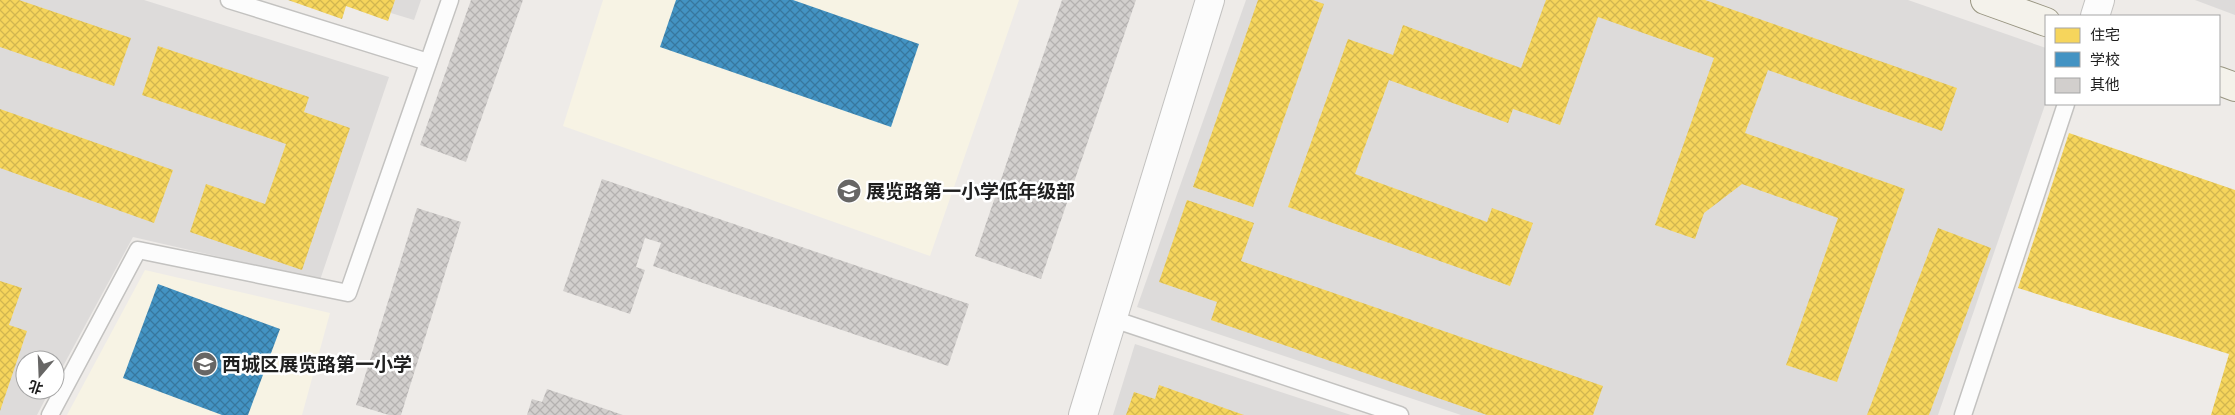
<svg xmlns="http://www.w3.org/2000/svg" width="2235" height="415" font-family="'Space Grotesk','Noto Sans SC',sans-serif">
<defs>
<pattern id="homes-cross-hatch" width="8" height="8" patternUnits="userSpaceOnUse" patternTransform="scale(1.25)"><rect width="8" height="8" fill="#f6d55c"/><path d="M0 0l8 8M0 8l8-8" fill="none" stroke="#d2b650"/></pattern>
<pattern id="schools-cross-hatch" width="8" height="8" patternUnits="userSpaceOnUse" patternTransform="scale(1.25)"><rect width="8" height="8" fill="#4393c3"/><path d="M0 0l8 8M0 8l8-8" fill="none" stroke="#37779e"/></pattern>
<pattern id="building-cross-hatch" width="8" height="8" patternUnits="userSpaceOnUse" patternTransform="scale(1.25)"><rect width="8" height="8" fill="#d2cfcd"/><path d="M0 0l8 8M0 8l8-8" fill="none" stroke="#b4b1b0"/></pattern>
</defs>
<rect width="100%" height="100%" fill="#eeebe8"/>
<g fill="#dddbda">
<path d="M0,0h144l245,77 -69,203 -187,-43 -78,144v-21h-30v30h25l-13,25h-37z"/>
<path d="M348,0h73l-7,20z"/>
<path d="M1246,0h662l138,48v54l-108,313h-477l-324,-108z"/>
<path d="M2195,0h40v15z"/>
<path d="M1135,344l216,71h-238z"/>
</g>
<g fill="#f7f3e4">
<path d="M603,0h416l-89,256 -367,-130z"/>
<path d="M145,270l185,43 -28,102h-235z"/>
</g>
<g fill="url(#homes-cross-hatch)">
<path d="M0,0h19l112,38 -17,48 -114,-39z"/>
<path d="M288,0h107l-7,21 -42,-15 -4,13z"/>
<path d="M1258,0h55l11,4 -71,203 -60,-20z"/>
<path d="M1546,0h159l252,88 -15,43 -174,-61 -23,63 160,56 -68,193 -51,-17 52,-147 -96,-34 -38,29 -9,26 -40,-14 59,-167 -116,-41 -38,108 -47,-16 -5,14 -119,-43 -34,94 132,48 5,-14 41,15 -23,63 -222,-79 60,-168 45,16 10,-30 118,43z"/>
<path d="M158,46l151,51 -5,15 46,16 -48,142 -112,-38 16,-48 59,20 21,-60 -144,-49z"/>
<path d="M0,109l173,61 -19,53 -154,-55z"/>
<path d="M2069,133l166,57v225h-24l18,-61 -211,-66z"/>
<path d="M1187,200l67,23 -13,38 362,125 -10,29h-106l-276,-95 6,-18 -58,-20z"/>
<path d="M1938,228l53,20 -62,167h-62z"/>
<path d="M0,281l22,7 -13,37 18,6 -27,80z"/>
<path d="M1159,385l85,30h-118l8,-23 21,7z"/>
</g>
<g fill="url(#schools-cross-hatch)">
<path d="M676,0h117l126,44 -28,83 -231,-80z"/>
<path d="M158,284l122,45 -32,86h-26l-99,-37z"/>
</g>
<g fill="url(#building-cross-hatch)">
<path d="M471,0h52l-57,162 -46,-17z"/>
<path d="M1062,0h74l-95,279 -66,-23z"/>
<path d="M602,179l367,125 -21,62 -295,-100 8,-23 -16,-5 -9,29 9,3 -15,44 -67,-23z"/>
<path d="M417,208l44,14 -60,193h-12l-33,-10z"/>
<path d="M547,389l76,26h-96l5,-16 10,3z"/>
</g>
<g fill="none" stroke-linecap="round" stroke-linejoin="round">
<defs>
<g id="service">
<path d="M229,0l199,62"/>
<path d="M1113,319l287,96"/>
<path d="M50,415l88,-165 210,43 102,-293"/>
<path d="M1963,415l103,-311"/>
</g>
<g id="minor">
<path d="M2095,16l5,-16"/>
<path d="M1083,415l127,-415"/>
</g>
<g id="secondary">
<path d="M1985,0l61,22"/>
<path d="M2219,81l16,6"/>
</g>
</defs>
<use href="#service" stroke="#c3c2c0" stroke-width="19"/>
<use href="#minor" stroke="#c3c2c0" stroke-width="30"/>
<use href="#secondary" stroke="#989581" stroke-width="30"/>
<use href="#service" stroke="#fcfcfc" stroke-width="16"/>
<use href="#minor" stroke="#fcfcfc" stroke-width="28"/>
<use href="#secondary" stroke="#f4f2eb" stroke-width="28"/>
</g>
<defs>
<symbol id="school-disc" viewBox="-11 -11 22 22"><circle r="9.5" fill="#676665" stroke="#fff"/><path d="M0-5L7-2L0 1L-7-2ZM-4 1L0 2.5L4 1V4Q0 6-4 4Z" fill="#fff"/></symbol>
</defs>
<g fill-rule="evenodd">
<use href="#school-disc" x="835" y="177" width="28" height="28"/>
<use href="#school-disc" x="191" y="350" width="28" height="28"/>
</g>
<g text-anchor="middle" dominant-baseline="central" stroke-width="5" stroke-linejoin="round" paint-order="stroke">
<g font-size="19" font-weight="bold" fill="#1f1f1f" stroke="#fff" text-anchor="start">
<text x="866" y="191">展览路第一小学低年级部</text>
<text x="222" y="364">西城区展览路第一小学</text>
</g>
</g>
<rect x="2045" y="15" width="175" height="90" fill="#ffffff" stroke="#a5a5a5"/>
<rect x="2055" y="28" width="25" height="15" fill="#f6d55c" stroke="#a5a5a5"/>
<text x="2090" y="40" font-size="15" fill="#1f1f1f">住宅</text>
<rect x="2055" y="52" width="25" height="15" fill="#4393c3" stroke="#a5a5a5"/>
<text x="2090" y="65" font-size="15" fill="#1f1f1f">学校</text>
<rect x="2055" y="78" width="25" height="15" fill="#d2cfcd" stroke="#a5a5a5"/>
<text x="2090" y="90" font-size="15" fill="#1f1f1f">其他</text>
<g transform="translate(40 375) rotate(199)"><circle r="24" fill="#ffffff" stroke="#a5a5a5"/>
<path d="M0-4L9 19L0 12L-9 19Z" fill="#676665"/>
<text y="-8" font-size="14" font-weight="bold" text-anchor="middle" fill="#1f1f1f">北</text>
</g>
</svg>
